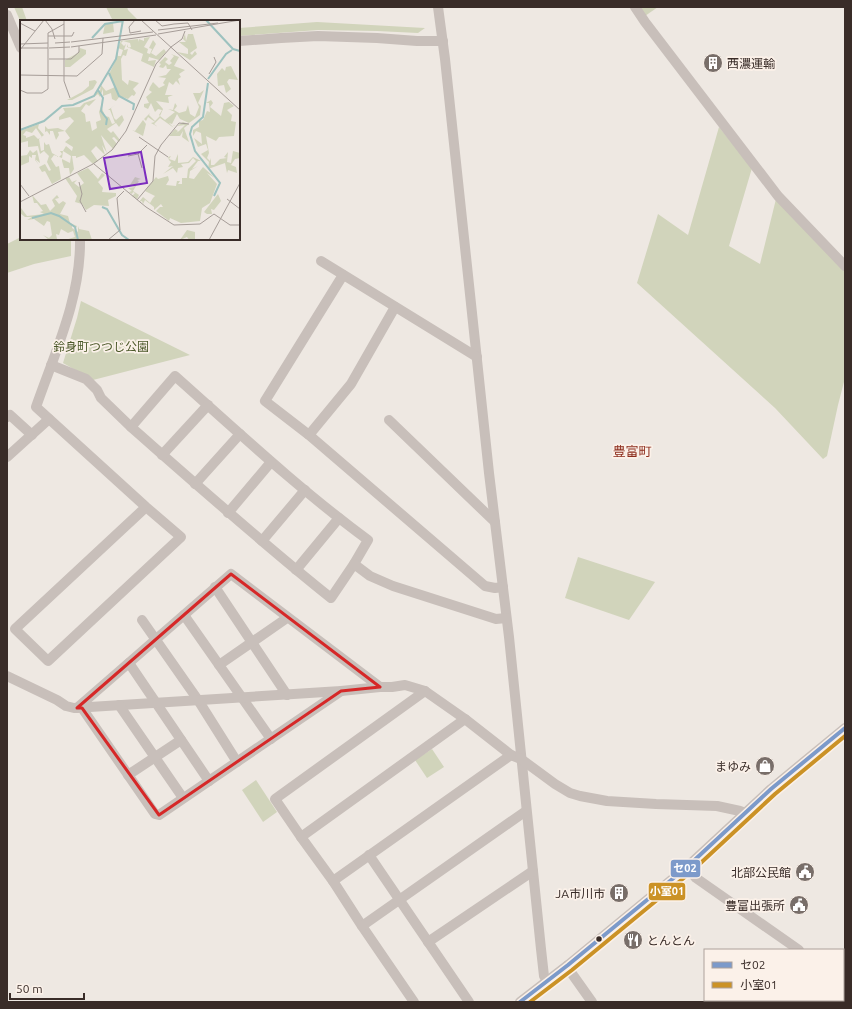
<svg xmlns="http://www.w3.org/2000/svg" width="852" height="1009" font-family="Ubuntu,'Noto Sans JP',sans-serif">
<rect width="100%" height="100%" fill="#eee8e2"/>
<g fill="#d1d4bb">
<path d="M14,7h8l5,14h-6v2z"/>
<path d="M106,7h21l1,3 11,11h-26z"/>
<path d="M639,7h19l-13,9z"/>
<path d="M317,22l108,6 -7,5 -41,-2 -59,-1 -79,6v-8z"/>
<path d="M719,127l33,41 -23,78 31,18 16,-65 69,71v108l-7,27 -11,51 -4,3 -48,-51 -138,-125 21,-69 30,21z"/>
<path d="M21,237v2h50v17l-37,8 -27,9v-29z"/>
<path d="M81,301l109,54 -97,25 -30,-17 14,-45z"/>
<path d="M578,557l77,25 -26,38 -64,-22z"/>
<path d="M432,749l12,18 -17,11 -12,-18z"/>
<path d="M256,780l21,32 -14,10 -21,-32z"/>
</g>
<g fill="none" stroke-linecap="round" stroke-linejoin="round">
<g stroke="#c8bfba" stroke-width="10">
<path d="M438,7l7,52 44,414 20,164 32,312 3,27 3,5"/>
<path d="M635,7l10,15 133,174 67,70"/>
<path d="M7,15l14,33"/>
<path d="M239,41l42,-3 37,-2 59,2 40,3h26"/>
<path d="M80,239c1,59 -25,113 -44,168l110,100 35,30 -133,124 -33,-32 131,-122"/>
<path d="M321,261l156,96"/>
<path d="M343,275l-78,126 44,34 176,151 10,2 8,-1"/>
<path d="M51,365l35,14 11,11 4,8 30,29"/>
<path d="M175,376c63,56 125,114 193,164l-14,24 -23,34c-69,-55 -134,-113 -200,-171z"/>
<path d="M7,417l3,-2 22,20"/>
<path d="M389,420l106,102"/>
<path d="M309,435l42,-51 44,-77"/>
<path d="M162,455l46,-50"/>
<path d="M7,457l42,-38"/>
<path d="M195,484l45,-50"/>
<path d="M228,513l43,-51"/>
<path d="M262,541l43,-51"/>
<path d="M354,564l16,12 23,10 103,33 10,-1"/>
<path d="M296,570l43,-52"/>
<path d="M215,587l72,108"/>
<path d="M184,615l87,124"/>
<path d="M142,620l56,80 39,62"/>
<path d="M129,663l80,118"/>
<path d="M219,665l68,-47"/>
<path d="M7,676l50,24 9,6 8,2 267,-17 39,-4h12l13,-2 20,6 40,28 46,36 10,4 34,25 15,9 10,3 27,5 49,3 61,2 23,5 6,2"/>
<path d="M425,691l-150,108 26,38 32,44 178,-126"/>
<path d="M119,705l64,93"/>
<path d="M77,708l154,-134 149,113"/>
<path d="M82,708l73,106 4,1 182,-124"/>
<path d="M128,775l53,-35"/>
<path d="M301,837l164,-118"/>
<path d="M369,855l100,147"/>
<path d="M687,867l9,11 103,72"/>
<path d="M333,881l29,45 52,76"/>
<path d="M362,926l164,-115"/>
<path d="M428,942l105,-71"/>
<path d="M568,965l2,6 22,31"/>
<path d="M843,981l2,1"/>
<path d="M520,1002l48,-37 119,-98 84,-78 74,-61"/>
</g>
<defs>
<path id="bus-1" d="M520,1002l48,-37 119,-98 84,-78 74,-61"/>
<path id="bus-2" d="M530,1002l42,-32 119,-98 84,-78 70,-58"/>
</defs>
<use href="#bus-1" stroke="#fbf1e9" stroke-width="7"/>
<use href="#bus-2" stroke="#fbf1e9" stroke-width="7"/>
<use href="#bus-1" stroke="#7c9aca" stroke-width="4"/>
<use href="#bus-2" stroke="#cb9226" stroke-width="4"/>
</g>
<path fill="none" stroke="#d62828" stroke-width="3" stroke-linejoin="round" d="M231,574l149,113 -39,4 -182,124 -77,-107h-5z"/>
<defs>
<symbol id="building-disc" viewBox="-11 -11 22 22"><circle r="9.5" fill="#786e69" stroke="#fbf1e9"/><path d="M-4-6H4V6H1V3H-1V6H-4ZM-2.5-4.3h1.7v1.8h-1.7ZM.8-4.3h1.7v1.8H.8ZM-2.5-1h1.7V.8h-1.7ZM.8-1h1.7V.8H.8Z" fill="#fff"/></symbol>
<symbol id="shop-disc" viewBox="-11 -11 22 22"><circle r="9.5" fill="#786e69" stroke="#fbf1e9"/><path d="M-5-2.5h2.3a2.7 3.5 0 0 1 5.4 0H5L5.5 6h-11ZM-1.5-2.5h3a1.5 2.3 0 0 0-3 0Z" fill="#fff"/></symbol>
<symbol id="civic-disc" viewBox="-11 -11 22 22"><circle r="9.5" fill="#786e69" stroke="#fbf1e9"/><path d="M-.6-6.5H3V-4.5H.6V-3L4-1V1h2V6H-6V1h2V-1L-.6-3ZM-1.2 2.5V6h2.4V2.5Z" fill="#fff"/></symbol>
<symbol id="restaurant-disc" viewBox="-11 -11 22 22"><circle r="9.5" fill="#786e69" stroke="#fbf1e9"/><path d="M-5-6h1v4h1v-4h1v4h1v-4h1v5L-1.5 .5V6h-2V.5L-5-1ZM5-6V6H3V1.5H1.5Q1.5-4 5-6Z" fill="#fff"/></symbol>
</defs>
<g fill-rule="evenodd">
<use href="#building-disc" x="702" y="52" width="22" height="22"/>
<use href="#shop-disc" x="754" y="755" width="22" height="22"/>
<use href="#civic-disc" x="794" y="861" width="22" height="22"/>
<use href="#building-disc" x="608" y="882" width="22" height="22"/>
<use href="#civic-disc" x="788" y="894" width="22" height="22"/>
<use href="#restaurant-disc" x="622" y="929" width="22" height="22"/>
</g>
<circle fill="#392c28" stroke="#fbf1e9" stroke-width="1.5" cx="599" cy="939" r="3.5"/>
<g text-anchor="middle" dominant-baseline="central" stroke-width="3.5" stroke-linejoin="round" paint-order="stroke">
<g font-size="12" fill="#392c28" stroke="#fbf1e9" text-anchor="end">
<text x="727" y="63" text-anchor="start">西濃運輸</text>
<text x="751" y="766">まゆみ</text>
<text x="791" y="872">北部公民館</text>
<text x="605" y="893">JA市川市</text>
<text x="785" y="905">豊富出張所</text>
<text x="647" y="940" text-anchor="start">とんとん</text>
</g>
<g font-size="12" fill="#4c592a" stroke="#fbf1e9">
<text x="101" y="346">鈴身町つつじ公園</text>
</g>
<g font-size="13" fill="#8d2d1c" stroke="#fbf1e9">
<text x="632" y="451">豊富町</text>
</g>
</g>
<g transform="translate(20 20)">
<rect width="220" height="220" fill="#eee8e2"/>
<path d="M93,3l1,9 -11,2 2,-10zM165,14l1,7 2,-7h5l3,10 1,4 -7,5 2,2 3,-4 2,3 -7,6 -13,-8 11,2v-5l-9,-7h7l-3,-3zM130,17l-6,10 4,2 -1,4 3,1 2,-5 -3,-1 4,-8 3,4 -5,9 5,3 8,-7 2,3 -7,8 -10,-3 -1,4 8,-1 -2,7 -13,-6 2,-7 -16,-7 1,-3v4l3,-1 -1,-4 -7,-2 -2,2 3,3 2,-2 -2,6 4,-1 -2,7 -3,-1 -2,4 1,21 6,5 1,-5 10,3 -6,6 3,4 -2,3 -2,-1 -4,4 -8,-3 -4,5 -4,-2 -1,-6 -8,3v-7l-3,8 -2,-3 -4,3 4,-7 2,1 1,-6 5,6 9,-4 -4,-10 -2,-2 -2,3 7,-14 4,-14v6h3l2,-6 -5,-2 3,-7 17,-2 1,3v-3l5,2v-3zM60,28l6,2v4l-16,13h-5v-7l13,-7zM151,34l8,3 -5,9 11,4 -6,4 2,3 -3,2 2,6 -4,-4 -3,4 -4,-3 -4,13h8l-5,2 1,6 -13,-2 7,8 -3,7 -1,-1 3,-5 -4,-1 -3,3 -4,-9 -3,6 -4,-2v-3l5,-1 -3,-6 6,-5 -3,-2 1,-3 -4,-1 4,1 3,-5 6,6 6,-3 -2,-2 3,-5 -8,-1 8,-2 5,-6h-4l-1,-4 -3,3 -4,-1 2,-3 -2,-1 6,-6 3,2 -3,3 4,3 3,-2 -2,-2 4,-5zM211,46l7,14 -9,-1 -2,3 4,7 -5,4 -2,-8 -6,1 -1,-12 5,-6 3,3 1,-4zM75,60l2,2 -4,7 -21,11h-5l15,-8 7,-6v-5zM184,70l-6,13 3,3 -1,9 -11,8 -9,-4 -5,7h-1l-1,-1 2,1 5,-7 -3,-5 -5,10 -3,-1 5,5 -14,-10 -6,6 4,3 -7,-4 4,-1 -7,-5 -2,4 -2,-2 6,-6 -1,2 6,6 5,-5 5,4 10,-8 -7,-3 5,1 2,-7 2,3 -3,4 5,3 7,-2 2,-6 2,9 5,3 4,-10 -6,-14h7zM76,79l-7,7 -3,-2 -5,7 4,3 1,8 4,-1 2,10 5,-3 -1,-6 5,-2 -2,-8 2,-6 4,10 4,1 3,7 3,-1 -5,-13h-2l7,-5 -4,3 3,10 2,2 6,-5 2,5 -5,7 -3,-4 -9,6 4,4 2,-2 7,9 -1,2 -5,-5 -2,1 5,6 -4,5 -12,-14 6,18 -5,-8 3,10 -9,-9 -5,5 7,10 -5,3 -9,-9 -8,3v-2h-4l2,13 -4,6 -1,-7h-5l-2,-7v-2l8,4 1,-7 -8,-5 -1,7 -8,-3 -3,4 5,8 3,-1 2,13 -9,5 -7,-13 -3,1 -3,-5 6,-3 4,7 2,-1 -4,-8 2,-6 -5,-5 -4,3 -2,-8 -10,1v-6l-8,2v-12l19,-7 -1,4 6,7 -5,4 2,12 3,-1v-8l2,3 3,-1 3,9 7,4 3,-3 -2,-3h3l3,-5 6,5 1,-4 -8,-5 5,-4 -5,-7 9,-10 -4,-4 -11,3v-3l6,-5 -2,-4 17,-1 4,-4zM16,108l6,9 -4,2 -4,-4 -8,3v-2l-3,-1 3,-4 6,2zM191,80l2,3 -3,4 11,9 3,-13 5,-1 5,4 -7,4 5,5 -1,6 5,1 -2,14 -15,1 -3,4 -10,-5 3,17 -2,5 3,3 1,-3v7h3l6,-6 7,-1 -3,-1 4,-5 -1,10 4,1 2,-12 7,2v5l-5,1 -4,6 5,2 1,6 -9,-3 -1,3 -2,-10 -17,6 1,-7 -8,-8 7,-4 -2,-6 -8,3 -4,-9 8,6 -1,-11 -5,-2 -3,5v-6l6,-3v-6l4,-1 4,-9 3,1 -1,-9h-3zM123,100l3,4 -3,12 -11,-6 3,1zM163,102l6,2 -5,4 5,14 -7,-5 1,-6 -3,5h-11l6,-7 3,2 -2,2 3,-2 6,-6 -8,1zM25,106l3,3 10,-1 7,3 -7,1 1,3 -3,5 -3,-9h-3v4l-3,-4 -2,1zM10,130l3,3 4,-3 3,13 -5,-4 4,6 -4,-5 1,-5h-4v3l-3,-2v6l-9,4v-10l7,-1zM158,134v9l10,-1 5,-5 8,4h-3l-6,8 6,-3 -8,5 -1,7 5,1 9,-12 12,11 -8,-5 10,11 -7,19 -8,5 -2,13 -19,2 -11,-5 -1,3 -13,-10 4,-4h3l-2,-3 -7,6v-3l-9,-7 -2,4 -1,-3 -3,1 4,-5 7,6 3,-5 2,-2 -10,-5 11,-14 2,2 10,-3 1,4 -3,5 10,1 1,-5h3l-2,3h4v-6h5l1,-9 8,-8 -3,-3 -4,5 -8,1 2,3 -5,1 -1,5 -4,-5 -10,6 10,-8 -5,1 3,-5 -2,-2 -1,-3 3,-1 -2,3 6,2zM68,148l10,11 4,-6 3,2 -7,7 5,6 -1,4 14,1v3l-8,4 1,6 -15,-1 -8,5 -4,-6 -7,-2 2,-6 -12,-18 4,-1 3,5 5,-2 -3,3 5,4 5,-4 -7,-10zM115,157l6,2 -4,1 2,1 -6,10 6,4 -2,4 -5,-3 3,-3 -2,-1 -1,2 -3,-2 3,-1 -4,-3 7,-1 -5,-2zM198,174l3,7 -7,9 -3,-1 1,5h-5l-3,-2zM12,175l9,10 5,-1 4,7 5,-5 -3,-6 5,-5 2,3 -4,1 4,5 4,-3 3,2 -6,11 8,2 2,7 7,3 -1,2 -4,-3v3l6,4v-6l1,3 10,2 3,9h-27l10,-3 -2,-6 -5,2 -7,-4 -2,6 -3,-1 1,5 -8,1 -6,-5 6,3 3,-3 -2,-13 -3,-1 -3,5 -10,-7 -7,1 5,-3h-7l-5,-4 1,-5 6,8 17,-2 -4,-2 3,-1 -6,-8h-3zM167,210l8,2v8h-6l-2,-3 -7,3z" fill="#d1d4bb" fill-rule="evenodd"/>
<path fill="none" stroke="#9dc2bf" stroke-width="2" d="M186,0l27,29 7,2M72,18l13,-14 18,-3M89,53l10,23 15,8 -1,6M188,59l18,-25 6,-4M188,63l-5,34 -11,10 -2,7 5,17 25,32 -6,13M78,70l5,8 -2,13 6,8 -1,6M0,110l24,-9 18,-15 11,-1 21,-9 22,-37 7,-39M82,187l5,2 15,26 7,5M12,198l19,-5 8,3 16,11 3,13"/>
<path fill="none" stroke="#a69d98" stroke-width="1" d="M25,0l7,9 3,10M44,0v27M115,0l-6,7 1,6 11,-2M121,0l99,90M135,0l7,6 12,-2M0,3l15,8M154,4l14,-1 4,7M138,10l60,-7M138,14l82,-14M28,16h24l2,-4M51,22l82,-10M35,23l15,-1M0,24l28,-1M44,27v34l6,17M51,27l85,-12M151,27l11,-8 3,-8M0,28h28M29,28l21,-1M0,30l24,-30M29,39h22l8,-7v-6M189,54l7,-12 -2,-5M0,55l57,1 25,-22 1,-16M0,70l7,3h15l6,-4v-56l16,-9M119,117l29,20M118,134l4,14M108,136l10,-2 9,-9M74,144l52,43 28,18 26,-1 14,-10 16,11h10M59,162l3,12 -2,7 6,11M0,164l9,12M207,179l13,10M117,180l16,-19 2,-25 6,-11 18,-22 10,1M0,182l73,-38 19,-14 14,-19 30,-67 15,-17M88,220l12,-10 -3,-32 7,-7M189,220l31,-57"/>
<path fill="#7b2cbf" fill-opacity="0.15" stroke="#7b2cbf" stroke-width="2" d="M121,132l6,31 -37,6 -6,-31z"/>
<rect width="220" height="220" fill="none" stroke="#392c28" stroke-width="2"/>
</g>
<g stroke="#fbf1e9" stroke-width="1.5">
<rect x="670" y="859" width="31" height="19" rx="4" fill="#7c9aca"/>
<rect x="648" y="882" width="38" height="19" rx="4" fill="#cb9226"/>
</g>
<g font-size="11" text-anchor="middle" font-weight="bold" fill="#fff">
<text x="685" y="872">セ02</text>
<text x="667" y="895">小室01</text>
</g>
<rect width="852" height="1009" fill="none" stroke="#392c28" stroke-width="16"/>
<rect x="704" y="949" width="140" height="52" fill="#fbf1e9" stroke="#ada29c"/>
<rect x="712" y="962" width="20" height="6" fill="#7c9aca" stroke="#ada29c"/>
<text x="740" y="969" font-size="12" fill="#392c28">セ02</text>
<rect x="712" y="982" width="20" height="6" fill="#cb9226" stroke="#ada29c"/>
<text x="740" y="989" font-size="12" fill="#392c28">小室01</text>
<path d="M10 993v6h74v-6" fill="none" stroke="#392c28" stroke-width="2"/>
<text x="16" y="993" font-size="12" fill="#392c28" stroke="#fbf1e9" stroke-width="3" paint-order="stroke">50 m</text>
</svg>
